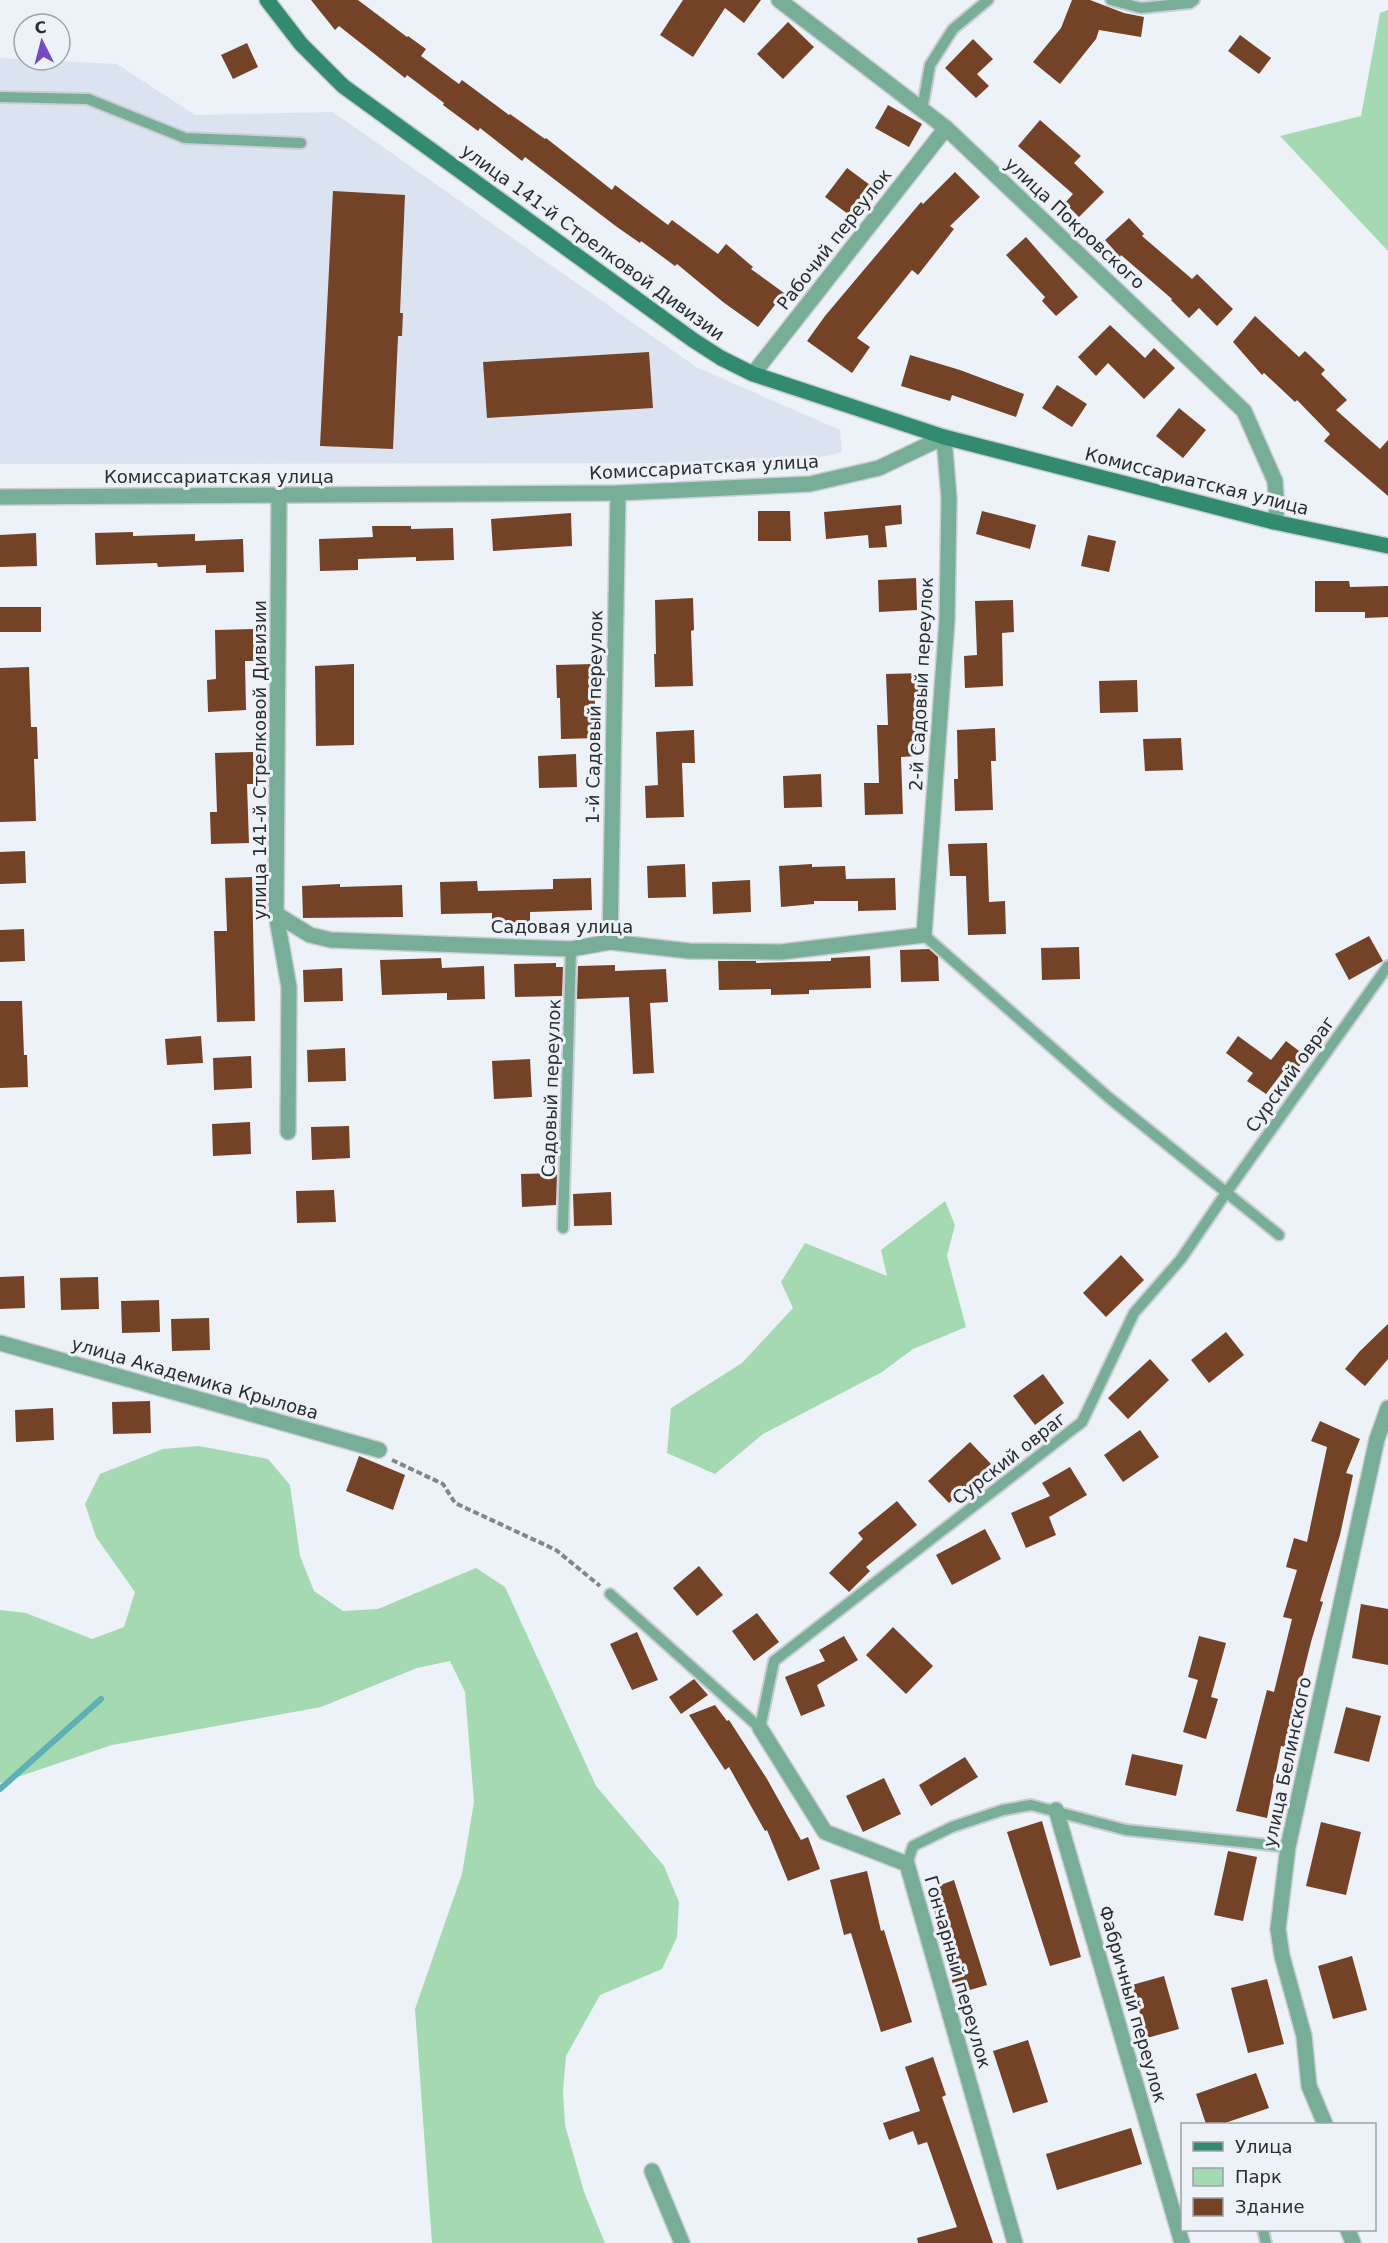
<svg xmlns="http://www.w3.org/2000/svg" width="1388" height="2243" font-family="'DejaVu Sans',sans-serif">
<rect width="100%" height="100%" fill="#edf1f8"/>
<path fill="#dbe3f0" d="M0,58l117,6 78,51 138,-3 363,255 144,63 2,22 -46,11 -796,1z"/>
<g fill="#a4d9b2">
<path d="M1388,10v241l-108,-115 81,-20 19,-103z"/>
<path d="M945,1201l10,24 -8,31 19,71 -53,22 -31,23 -119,62 -48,40 -48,-21 4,-45 71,-45 51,-55 -12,-26 24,-39 82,33 -6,-26z"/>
<path d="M199,1446l69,13 22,26 10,71 14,35 29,20 35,-2 98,-41 29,19 91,199 68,80 15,36 -2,35 -15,32 -62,26 -34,61 -3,35 2,34 19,67 21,51h-173l-17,-234 47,-135 12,-72 -9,-110 -15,-31 -33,7 -96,39 -209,38 -112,38v-173l26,3 66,26 32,-12 11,-35 -39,-55 -11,-33 15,-30 63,-25z"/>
</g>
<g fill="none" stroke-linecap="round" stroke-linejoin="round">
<path stroke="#5db0b4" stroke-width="6" d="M0,1789l101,-90"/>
</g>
<g fill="#744227">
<path d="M311,0h47l49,37 1,-1 18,13 -5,7 38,28 3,-4 47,35 1,-1 35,25 1,-1 66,52 3,-5 53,40 4,-5 46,34 8,-10 27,23 -2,2 33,24 -26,34 -35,-25 -46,-38 -2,2 -34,-25 -1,2 -23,-16 -92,-70 -3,4 -42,-33 -2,3 -35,-26 1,-2 -37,-28 -2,3 -66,-52 -4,4z"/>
<path d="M683,0h78l-17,23 -19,-15 -32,49 -33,-22z"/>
<path d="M1072,0h18l34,13 20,4 -3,20 -42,-7 -3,9 -36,45 -27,-22 28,-34z"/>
<path d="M788,22l26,25 -31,32 -26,-25z"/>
<path d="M1240,35l31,23 -12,16 -31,-23z"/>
<path d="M973,39l20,20 -16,15 12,12 -13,12 -31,-30z"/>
<path d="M247,43l11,24 -25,12 -12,-24z"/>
<path d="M888,105l34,19 -13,23 -34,-19z"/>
<path d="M1040,120l41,36 -7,7 30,29 -25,25 -14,-14 8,-9 -55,-48z"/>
<path d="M847,168l23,17 -22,29 -23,-17z"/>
<path d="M955,172l25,25 -30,29 4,3 -36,46 -6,-5 -55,68 13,9 -18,26 -45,-32 18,-25 96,-114 2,2z"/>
<path d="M333,191l72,4 -5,118h3l-1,23h-4l-5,113 -73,-3z"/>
<path d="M1129,218l15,16 -2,2 50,43 5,-5 36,35 -16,17 -18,-18 -10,10 -18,-18 1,-1 -51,-44 -1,2 -15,-17z"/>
<path d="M1026,237l52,60 -22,19 -14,-15 3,-4 -39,-42z"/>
<path d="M1255,316l44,41 6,-6 20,19 -4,4 26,26 -11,10 44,39 8,-9v56l-64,-55 6,-7 -33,-34 -2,2 -31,-29 -2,2 -29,-33z"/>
<path d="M1110,325l35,33 9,-10 21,20 -31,31 -36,-36 -12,13 -18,-19z"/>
<path d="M649,352l4,56 -166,10 -4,-56z"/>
<path d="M910,355l50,15 64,24 -8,23 -64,-22 -2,6 -49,-15z"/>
<path d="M1057,385l30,19 -15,23 -30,-19z"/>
<path d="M1179,408l27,22 -23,28 -27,-22z"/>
<path d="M901,505l1,19 -17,2 2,21 -18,1 -1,-13 -42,4 -2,-27z"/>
<path d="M758,511h32l1,30h-33z"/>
<path d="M982,511l54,14 -6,24 -54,-15z"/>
<path d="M571,513l1,33 -79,5 -2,-32z"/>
<path d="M372,526h39v3l42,-1 1,32 -38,1v-4l-58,2v11l-38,1 -1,-32 54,-2z"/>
<path d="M133,532v4l62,-2v7l48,-2 1,33 -38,1v-8l-48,2 -1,-4 -61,2 -1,-32z"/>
<path d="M36,533l1,33 -37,1v-32z"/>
<path d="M1088,535l28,6 -7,31 -28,-6z"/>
<path d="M916,578l1,32 -38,2 -1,-32z"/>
<path d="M1315,581h34l1,6 38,-1v31l-23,1v-6h-50z"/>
<path d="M693,598l1,32 -3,1 2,55 -38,1 -1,-33h2l-1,-54z"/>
<path d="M1013,600l1,32 -12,1 1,53 -38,2 -1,-32 13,-1 -2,-54z"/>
<rect x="0" y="607" width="41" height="25"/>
<path d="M253,629l1,32h-9l1,49 -38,2 -1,-32 9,-1 -1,-49z"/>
<path d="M354,664v81l-38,1 -1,-80z"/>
<path d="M594,664l1,42h3l1,32 -38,1 -1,-41h-3l-1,-33z"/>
<path d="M29,667l2,60h6l1,32h-4l2,62 -36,1v-154z"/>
<path d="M924,673l1,32h-10l1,51 -15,1 2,57 -38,1 -1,-32h15l-2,-58h11l-2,-51z"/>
<path d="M1137,680l1,32 -38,1 -1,-32z"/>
<path d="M995,728l1,33h-5l2,49 -38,1 -1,-32h4l-1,-49z"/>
<path d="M694,730l1,33h-13l2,54 -38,1 -1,-32 13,-1 -2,-53z"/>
<path d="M1181,738l2,32 -38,1 -2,-32z"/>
<path d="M253,752l1,32h-7l2,59 -38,1 -1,-32h7l-2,-59z"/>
<path d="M576,754l1,33 -38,1 -1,-32z"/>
<path d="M821,774l1,33 -38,1 -1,-32z"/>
<path d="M987,843l2,59 16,-1 1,33 -38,1 -2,-59h-16l-2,-32z"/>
<path d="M25,851l1,32 -26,1v-32z"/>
<path d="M685,864l1,33 -38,1 -1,-32z"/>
<path d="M812,864v3l33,-1 1,13 49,-1 1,32 -38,1v-10h-44v3l-33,3 -2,-41z"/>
<path d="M252,877l3,144 -38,1 -3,-91h13l-2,-53z"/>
<path d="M591,878l1,32 -62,2v10l-38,1v-10l-51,1 -1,-32 37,-1 1,10 75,-2v-10z"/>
<path d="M750,880l1,32 -38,2 -1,-32z"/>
<path d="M340,884v3l62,-2 1,32 -100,1 -1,-32z"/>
<path d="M24,929l1,32 -25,1v-32z"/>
<path d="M1369,936l14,25 -34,19 -14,-26z"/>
<path d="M1079,947l1,32 -38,1 -1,-32z"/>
<path d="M929,949l9,8 1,24 -38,1 -1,-32z"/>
<path d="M870,956l1,32 -62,2v4l-38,1v-6l-52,1 -1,-29h38v2l75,-2v-3z"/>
<path d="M441,958l1,10 42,-2 1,33 -38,1v-7l-65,2 -2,-35z"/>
<path d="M556,963v4h7l-1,29 -47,1 -1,-33z"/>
<path d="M615,965v6l51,-2 2,33 -18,1 4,70 -21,1 -4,-77 -52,2 1,-33z"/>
<path d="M342,968l1,33 -39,1 -1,-32z"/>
<path d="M0,1001h22l2,54h3l1,32 -28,1z"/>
<path d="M201,1036l2,27 -36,2 -2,-26z"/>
<path d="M1238,1036l33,24 15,-19 21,16 -12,14 -7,-6 -22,29 -19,-13 6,-8 -27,-20z"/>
<path d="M345,1048l1,33 -38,1 -1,-32z"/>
<path d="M251,1056l1,32 -38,2 -1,-32z"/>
<path d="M530,1059l2,38 -38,2 -2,-38z"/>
<path d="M250,1122l1,32 -38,2 -1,-32z"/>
<path d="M349,1126l1,32 -38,2 -1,-33z"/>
<path d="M557,1173l-1,32 -34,2 -1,-33z"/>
<path d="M334,1190l2,32 -39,1 -1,-32z"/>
<path d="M611,1192l1,33 -38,1 -1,-32z"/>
<path d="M1121,1255l23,25 -38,37 -23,-24z"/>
<path d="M24,1276l1,32 -25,1v-32z"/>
<path d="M98,1277l1,32 -38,1 -1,-32z"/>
<path d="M159,1300l1,32 -38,1 -1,-32z"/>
<path d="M209,1318l1,32 -38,1 -1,-32z"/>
<path d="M1388,1324v35l-23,27 -20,-17 15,-18z"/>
<path d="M1226,1332l18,23 -35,28 -18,-23z"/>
<path d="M1150,1359l19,21 -41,39 -20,-21z"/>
<path d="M1043,1374l21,29 -29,22 -22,-29z"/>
<path d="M150,1401l1,32 -38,1 -1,-32z"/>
<path d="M53,1408l1,32 -38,2 -1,-32z"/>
<path d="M1320,1421l40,18 -14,34 7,2 -13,60 -20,66 3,1 -12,40 -26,105 -4,-1 -14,72 -31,-7 31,-121 7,2 18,-73 -9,-2 14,-47 -11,-3 8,-29 13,4 20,-95 -16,-6z"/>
<path d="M1140,1430l19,27 -36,25 -19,-27z"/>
<path d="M970,1442l21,22 -42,39 -21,-22z"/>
<path d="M359,1456l46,19 -12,35 -47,-19z"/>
<path d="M1070,1467l17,28 -38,22 7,18 -30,13 -15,-35 39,-17 -8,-13z"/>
<path d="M897,1501l20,24 -51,42 4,4 -21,21 -20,-19 34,-34 -5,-6z"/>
<path d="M985,1529l16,30 -49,26 -16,-30z"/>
<path d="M699,1566l24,29 -26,21 -24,-28z"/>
<path d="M1361,1604l27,5v56l-36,-7z"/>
<path d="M757,1613l22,29 -25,19 -22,-30z"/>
<path d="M893,1627l40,39 -27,28 -40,-39z"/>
<path d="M637,1632l21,48 -26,10 -22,-46z"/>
<path d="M844,1636l14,24 -41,25 8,21 -24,10 -16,-39 40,-16 -6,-11z"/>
<path d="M1199,1636l27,7 -15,54 7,2 -12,40 -23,-7 15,-52 -10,-3z"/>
<path d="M694,1679l14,16 -27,19 -12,-17z"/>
<path d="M715,1705l12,16 2,-1 38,59 34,61 7,-3 12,32 -32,12 -21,-51 -2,1 -36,-64 -4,3 -36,-55z"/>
<path d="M1346,1707l35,9 -12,46 -35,-9z"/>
<path d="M1132,1754l51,11 -7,31 -51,-11z"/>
<path d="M965,1757l13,20 -47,29 -12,-21z"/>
<path d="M884,1778l17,36 -38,18 -17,-36z"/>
<path d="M1042,1821l39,136 -31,9 -43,-134z"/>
<path d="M1321,1822l40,10 -15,63 -40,-9z"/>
<path d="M1228,1851l29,6 -14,64 -29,-6z"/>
<path d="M867,1871l14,60 3,-1 28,92 -31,10 -30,-99 -7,2 -14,-55z"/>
<path d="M954,1880l33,105 -31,9 -10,-33 6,-2 -25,-69z"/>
<path d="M1352,1956l15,54 -34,9 -15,-53z"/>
<path d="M1164,1976l15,53 -32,9 -15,-53z"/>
<path d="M1267,1979l17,65 -36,9 -17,-65z"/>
<path d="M1028,2040l20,62 -35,11 -20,-62z"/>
<path d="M933,2057l13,38 -4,2 51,146h-75l-1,-5 40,-11 -30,-85 -9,3 -5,-14 -24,9 -6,-17 37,-12 -15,-44z"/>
<path d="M1256,2073l13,35 -47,16h-16l-10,-30z"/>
<path d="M1131,2128l11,36 -85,26 -11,-36z"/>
</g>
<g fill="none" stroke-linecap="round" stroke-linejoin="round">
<defs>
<g id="service">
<path d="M1111,0l30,8 49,-5 4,-3"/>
<path d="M0,97l88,2 97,39 116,5"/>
<path d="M922,110l8,-45 23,-36 35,-29"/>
<path d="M924,935l184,162 171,138"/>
<path d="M563,1228l8,-279"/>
<path d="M610,1594l150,134"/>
<path d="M760,1728l14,-67 308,-239 52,-109 47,-54 45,-66 162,-227"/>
<path d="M907,1864l6,-18 39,-19 51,-17 28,-5 95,25 162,17"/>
<path d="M1263,2230l3,13"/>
</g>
<g id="minor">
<path d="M779,0l167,128 298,283 31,70 2,29 -3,12"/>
<path d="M753,374l193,-246"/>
<path d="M279,495l-3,419 13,73 -1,145"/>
<path d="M0,497l618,-4 192,-9 69,-16 65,-31 5,61 -2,122 -23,315 -143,17 -92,-1 -79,-9 -39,7 -240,-9 -21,-5 -34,-21"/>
<path d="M610,942l8,-449"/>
<path d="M0,1343l379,107"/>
<path d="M760,1728l65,104 82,32 108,379"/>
<path d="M1056,1810l126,433"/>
<path d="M1325,2124l-16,-38 -5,-50 -22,-80 -4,-27 10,-82 89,-408 11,-31"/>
<path d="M652,2171l30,72"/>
<path d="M1348,2230l5,13"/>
</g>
<path id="secondary" d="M267,0l34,44 42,42 350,254 28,18 32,16 191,63 330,85 114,24"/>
</defs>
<use href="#service" stroke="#caced4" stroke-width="14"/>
<use href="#minor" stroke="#caced4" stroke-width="18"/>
<use href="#secondary" stroke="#caced4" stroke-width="18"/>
<path stroke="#83868a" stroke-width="4" stroke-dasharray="6 3" stroke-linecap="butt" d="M392,1460l51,24 12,19 101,47 44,36"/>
<use href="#service" stroke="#78ad98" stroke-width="10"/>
<use href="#minor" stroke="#78ad98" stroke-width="15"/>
<use href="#secondary" stroke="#328b6e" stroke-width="15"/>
</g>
<g text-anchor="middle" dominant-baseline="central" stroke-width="6" stroke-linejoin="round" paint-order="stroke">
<g font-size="18" fill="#2b2d2f" stroke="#edf1f8">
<text transform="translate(1075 223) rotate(43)">улица Покровского</text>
<text transform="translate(834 239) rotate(-52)">Рабочий переулок</text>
<text transform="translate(593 242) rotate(36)">улица 141-й Стрелковой Дивизии</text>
<text transform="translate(704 467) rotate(-3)">Комиссариатская улица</text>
<text x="219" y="476">Комиссариатская улица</text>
<text transform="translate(1197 481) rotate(14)">Комиссариатская улица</text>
<text transform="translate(921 684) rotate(-87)">2-й Садовый переулок</text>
<text transform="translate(594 717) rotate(-89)">1-й Садовый переулок</text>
<text transform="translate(259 760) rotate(-90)">улица 141-й Стрелковой Дивизии</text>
<text x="562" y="926">Садовая улица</text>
<text transform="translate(1290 1074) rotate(-54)">Сурский овраг</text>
<text transform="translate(551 1088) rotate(-88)">Садовый переулок</text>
<text transform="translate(195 1378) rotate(16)">улица Академика Крылова</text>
<text transform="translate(1009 1458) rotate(-38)">Сурский овраг</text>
<text transform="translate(1287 1762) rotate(-78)">улица Белинского</text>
<text transform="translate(958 1972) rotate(74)">Гончарный переулок</text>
<text transform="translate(1133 2004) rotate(74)">Фабричный переулок</text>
</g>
</g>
<rect x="1181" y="2123" width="195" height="108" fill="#edf1f8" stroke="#9fa3a8" stroke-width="1.5"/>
<rect x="1193" y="2142" width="30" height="9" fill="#328b6e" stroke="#9fa3a8" stroke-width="1.5"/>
<text x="1235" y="2153" font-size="18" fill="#2b2d2f">Улица</text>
<rect x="1193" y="2168" width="30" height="18" fill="#a4d9b2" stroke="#9fa3a8" stroke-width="1.5"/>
<text x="1235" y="2183" font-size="18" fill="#2b2d2f">Парк</text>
<rect x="1193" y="2198" width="30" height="18" fill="#744227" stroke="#9fa3a8" stroke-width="1.5"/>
<text x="1235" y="2213" font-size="18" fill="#2b2d2f">Здание</text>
<g transform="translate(42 42) rotate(354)"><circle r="28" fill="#edf1f8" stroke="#9fa3a8" stroke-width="1.5"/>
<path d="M0-4.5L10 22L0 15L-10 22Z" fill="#744bc4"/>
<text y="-9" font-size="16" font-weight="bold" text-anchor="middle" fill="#2b2d2f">С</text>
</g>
</svg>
